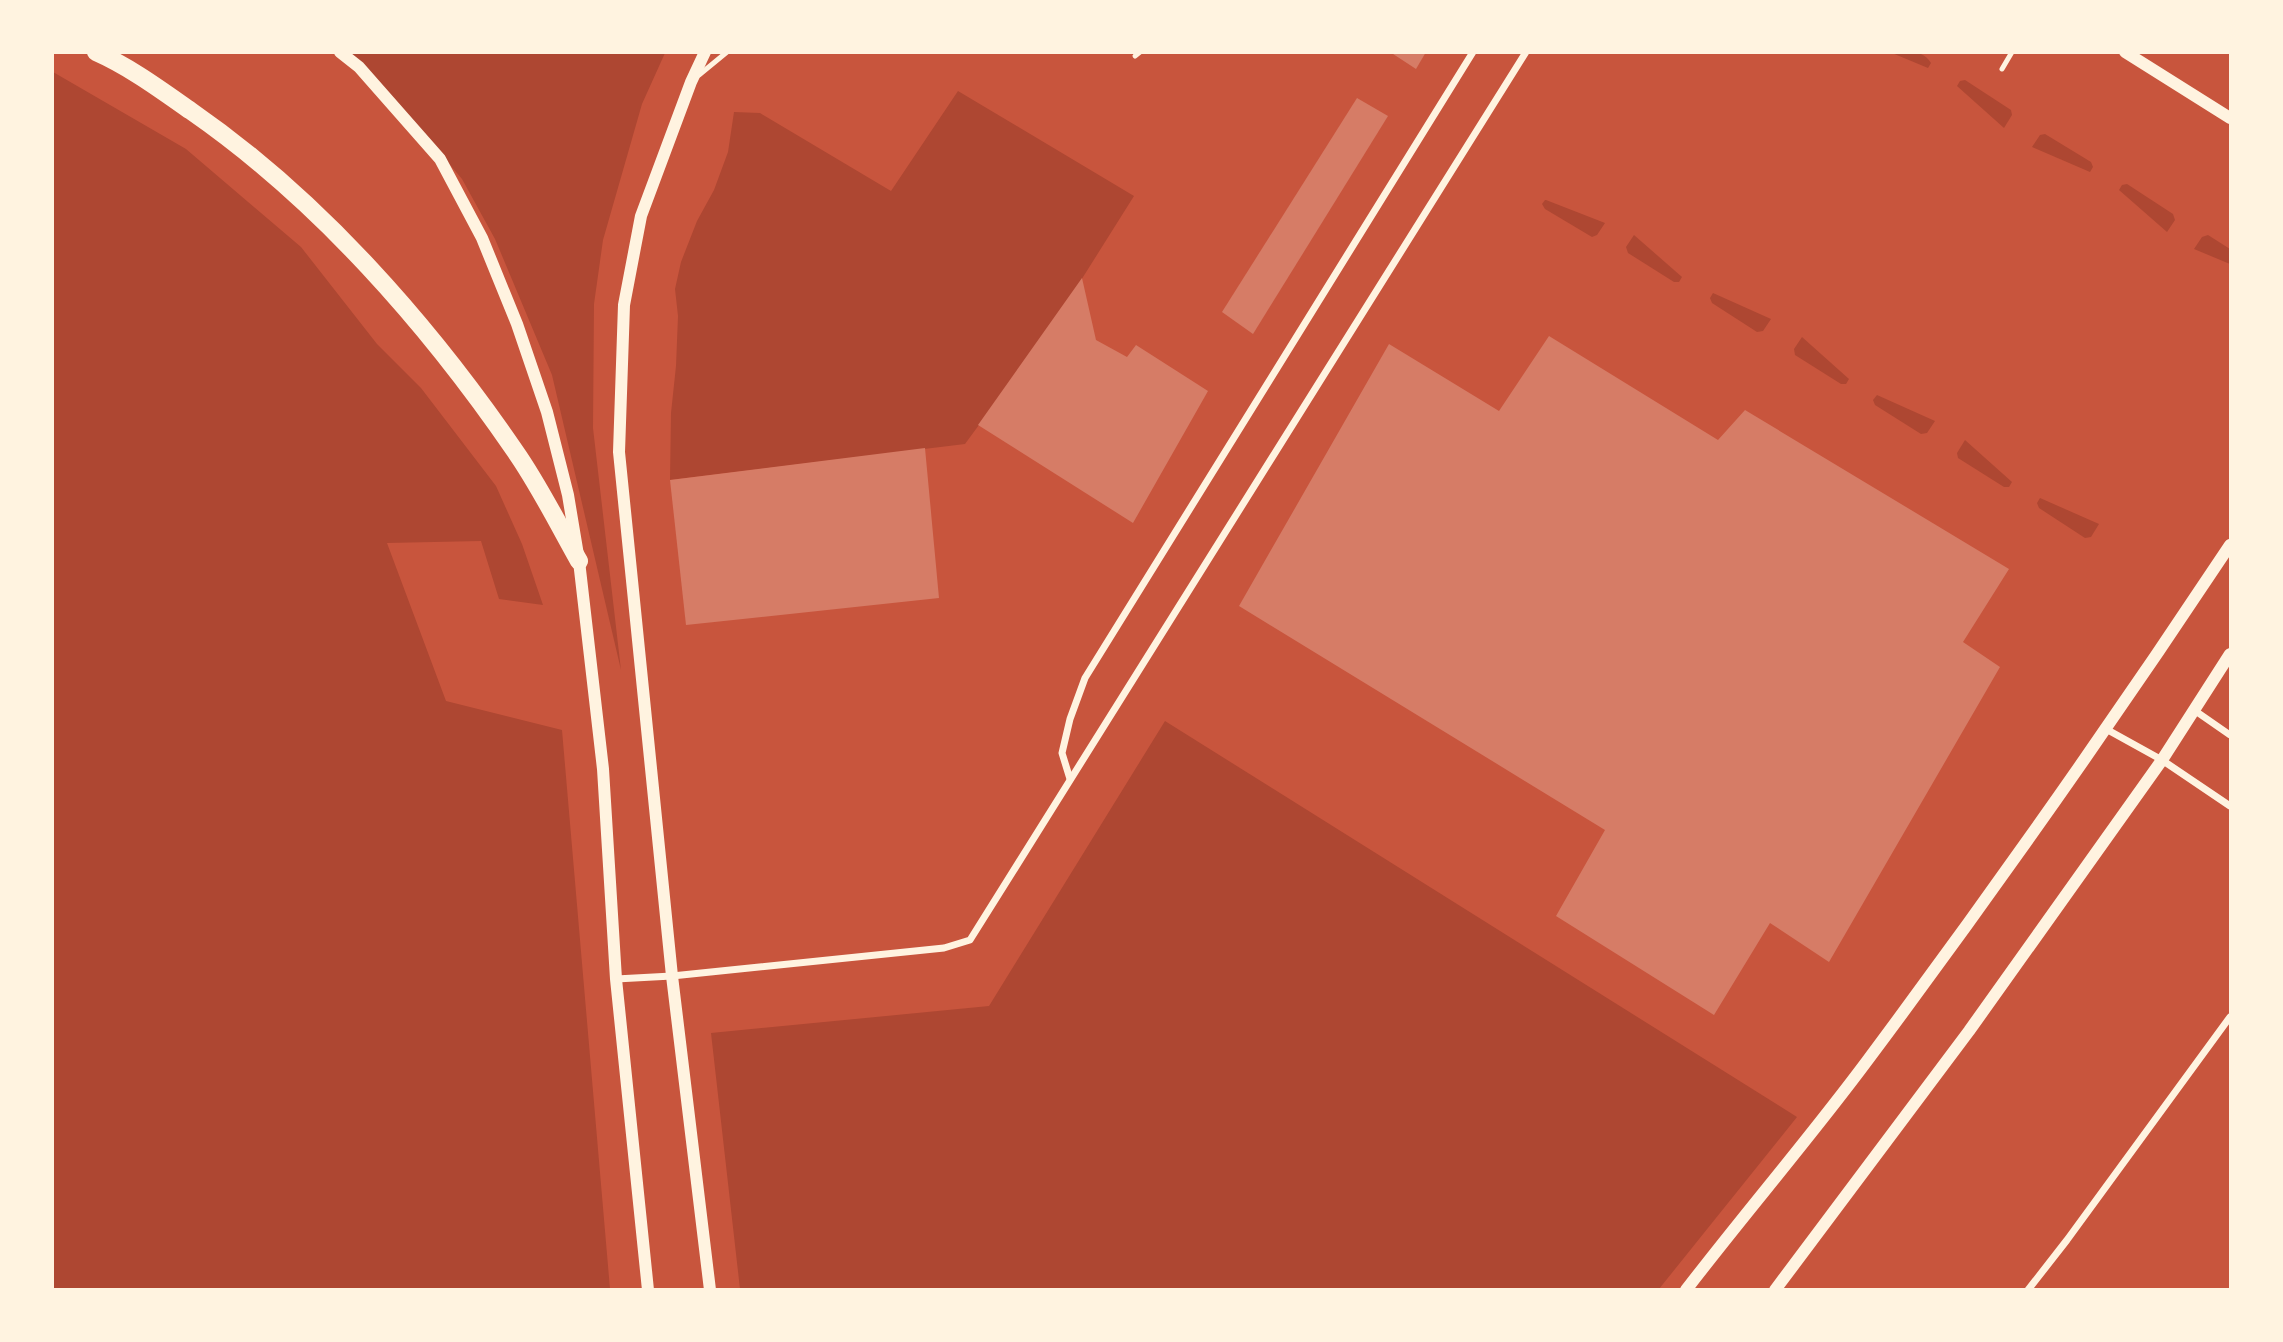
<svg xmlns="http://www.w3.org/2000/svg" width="2283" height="1342" font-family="'Source Serif 4',serif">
<rect width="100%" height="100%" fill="#c8553d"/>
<g fill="#ae4732">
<path d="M344,53h321l-23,51 -39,136 -9,64 -1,124 28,242 -69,-295 -57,-136 -33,-60 -48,-57z"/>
<path d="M1892,53c14,-1 31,-4 39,10l-3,5z"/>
<path d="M53,72l133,77 115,98 76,97 44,44 75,98 26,58 21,61 -44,-6 -18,-58 -94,2 59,158 116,29 48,559h-557z"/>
<path d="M1965,80l46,30 1,5 -8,13 -47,-42 3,-5z"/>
<path d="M958,91l176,105 -78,124 -91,124 -295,36 1,-67 5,-47 2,-50 -3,-27 6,-27 16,-41 17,-31 14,-38 6,-40 26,1 131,78z"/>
<path d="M2045,134l46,28 2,5 -3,5 -58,-25 8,-12z"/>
<path d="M2127,184l46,30 2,6 -8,12 -48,-42 3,-5z"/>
<path d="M1545,200h1l59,23 -8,12 -5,2 -47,-28 -3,-5z"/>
<path d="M1634,235l48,42 -3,5h-5l-46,-29 -2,-6z"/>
<path d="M2208,235l22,14v15l-36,-15 8,-12z"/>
<path d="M1713,293l58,26 -8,12 -6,1 -45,-29 -2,-5z"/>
<path d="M1802,337l47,42 -3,5h-5l-46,-29 -1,-6z"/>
<path d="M1877,395l58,26 -8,12 -6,1 -46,-29 -2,-5z"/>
<path d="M1965,440l47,42 -3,5h-5l-46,-29 -1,-5z"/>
<path d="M2040,498l59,26 -8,13 -6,1 -46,-30 -2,-5z"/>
<path d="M1165,721l632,396 -138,172h-919l-29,-256 278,-27z"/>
</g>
<g fill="#d67c66">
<path d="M1390,52h36l-10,17z"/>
<path d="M1357,98l31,18 -135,218 -31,-22z"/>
<path d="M1082,278l14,62 31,17 9,-12 72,46 -75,132 -155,-98z"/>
<path d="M1549,336l169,104 27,-30 264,159 -46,73 37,25 -171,295 -59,-39 -56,92 -158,-99 49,-86 -366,-224 150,-262 110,67z"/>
<path d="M925,448l14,150 -253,27 -16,-145z"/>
</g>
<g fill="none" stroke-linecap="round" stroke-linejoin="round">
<g stroke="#fff3e0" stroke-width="5">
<path d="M1135,56l5,-4"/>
<path d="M2002,69l10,-17"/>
<path d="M699,75l28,-23"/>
</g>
<g stroke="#fff3e0" stroke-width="7">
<path d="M2194,710l36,25"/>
<path d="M2106,729l56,31 68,46"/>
<path d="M1070,779l-8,-26 8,-34 15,-41 388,-626"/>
<path d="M616,979l56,-3 272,-28 26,-8 556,-888"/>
<path d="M2028,1290l39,-50 163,-223"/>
</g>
<g stroke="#fff3e0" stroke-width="12">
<path d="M340,52l19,15 81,92 42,79 35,86 30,88 21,83 11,66 24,208 13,210 32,311"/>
<path d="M705,52l-14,30 -50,134 -17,89 -5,147 53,524 38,314"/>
<path d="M2125,52l105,66"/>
<path d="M1686,1290c59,-77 123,-151 181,-229 126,-169 247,-341 363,-516"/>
<path d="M1775,1290l194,-259 193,-271 68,-106"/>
</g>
<path stroke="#fff3e0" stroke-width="18" d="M96,52c34,15 65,38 95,59 127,88 237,213 324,340 24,34 43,73 64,110"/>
</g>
<rect width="2283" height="1342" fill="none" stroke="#fff3e0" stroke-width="108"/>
</svg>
